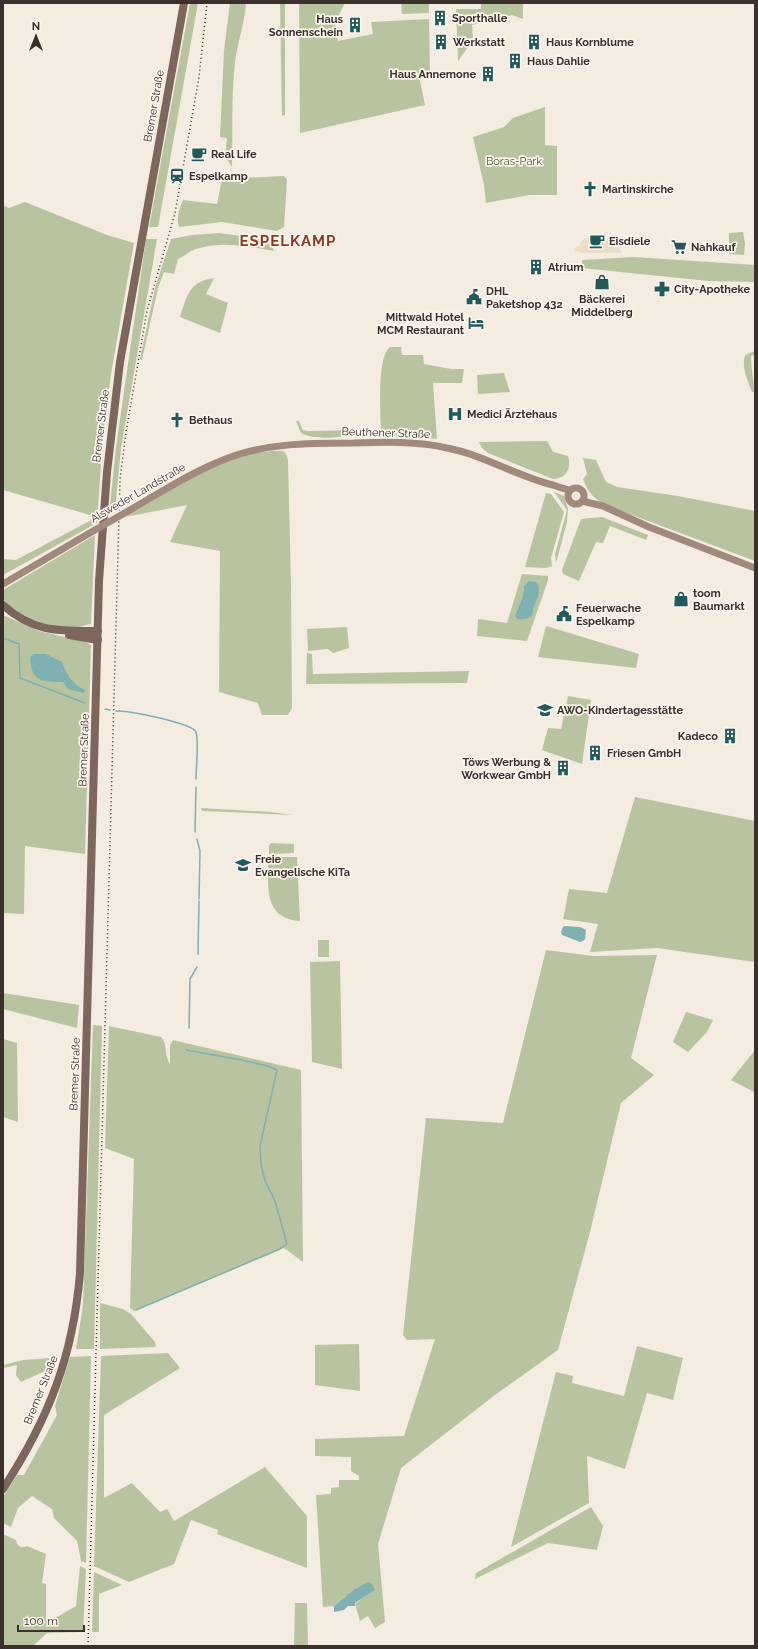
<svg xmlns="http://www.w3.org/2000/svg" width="758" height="1649" font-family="Raleway,sans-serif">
<rect width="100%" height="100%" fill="#f4ebe1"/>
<g fill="#b8c4a0" fill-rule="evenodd">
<path d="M190,3h8l-40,224h-9z"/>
<path d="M230,3h16c-1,20 -9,40 -11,60 -4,35 -2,69 -3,104l-7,-11 2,-18 -7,-1 4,-86z"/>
<path d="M280,3h5v112l-3,1z"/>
<path d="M299,3h46l-10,19 3,19 35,-7 -2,-12 58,-3 1,54 -11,3 6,29 -125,28z"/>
<path d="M401,3h28v10l-27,1z"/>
<path d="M481,3h42v16l-11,-4 -40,10 1,15 -15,21 -2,-52h25z"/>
<path d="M545,107v38l12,1v49h-28l-43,8 -2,-18 -11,-48 31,-10 9,-9z"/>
<path d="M284,176l3,4 -3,47 -7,4 -55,-9 -43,5c-3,-9 0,-18 4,-27l34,4 5,-25z"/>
<path d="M25,202l82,33 27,8 -23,131 -8,60 -6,89 -94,52v-16l13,1 81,-43 -94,-27v-285l6,3z"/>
<path d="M743,232l2,11 -1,12 -15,-1v-21z"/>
<path d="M219,233l30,4 22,6 3,8c-24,-4 -50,-10 -74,-3 -8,1 -15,8 -22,11l-4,15 -10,-2 -6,16 -16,72 -2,-1 15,-71 16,-49 21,-4z"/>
<path d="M146,239h11l-36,209 -6,62 -6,4 7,-67z"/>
<path d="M634,257l121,8v17l-47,-1 -126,-13v-8z"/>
<path d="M214,278l-8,16 22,9 -8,30 -40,-16c7,-21 9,-36 34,-39z"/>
<path d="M390,347h11l1,8h21l1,9 27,5h13l-2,14h-29l4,56 -56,-5c0,-18 -5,-77 9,-87z"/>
<path d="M755,351v4l-4,1c0,13 3,23 3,36h-2c-4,-11 -11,-25 -7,-37z"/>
<path d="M504,373l6,19 -32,2 -1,-19z"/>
<path d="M296,421h3l4,9 4,1 70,-1 -1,3c-22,1 -56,10 -75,0z"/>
<path d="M547,441l6,11 15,4c4,12 -2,23 -15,23l-65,-26 -6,-5 -3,-6z"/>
<path d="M271,451h12l3,3 2,6 3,124 1,124 -4,7h-26l-4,-12 -39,-11 1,-141 -50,-9 17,-37 -62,12 79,-47 46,-16z"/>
<path d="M583,458l13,2 10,22 11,5 61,9 77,15v50l-147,-55c-14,-8 -19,-11 -25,-27l4,-5z"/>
<path d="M554,492l10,4 4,13 -1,13 -11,41 -1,-9 12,-44z"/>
<path d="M546,493l5,1 13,18 -13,46 1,8 -6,2 -21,-1z"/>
<path d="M602,517l46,18 -2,5 -36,-14 -7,17 -7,-1 -17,39 -16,-7 -1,-4 19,-51z"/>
<path d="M95,535l-4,89c-6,1 -13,4 -19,4 -26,0 -51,-11 -69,-29v-9z"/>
<path d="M522,574l26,2v4l-21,61 -50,-5 1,-17 29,4zM524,586l15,3 -6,20 -18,7 8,-21z"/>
<path d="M3,615l36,16 47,11 5,3 -6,209 -60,-8 -1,68 -21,-1z"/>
<path d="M546,626l93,28 -3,14 -98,-11z"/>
<path d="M347,627l2,21 -16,5 -5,-4 -20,2 -1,-22z"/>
<path d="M307,653l5,1 1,20 156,-3 -2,12 -161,1z"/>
<path d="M568,696l23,4 -9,64 -40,-14 6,-22 13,1z"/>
<path d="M635,797l120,24v141l-98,-14 -67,4 8,-28 -35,-5 6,-30 38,4z"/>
<path d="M201,808l69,4 23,3 -91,-4z"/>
<path d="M271,843l23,1v9l-25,1v-8z"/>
<path d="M268,857h29l3,64c-38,-3 -31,-36 -32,-64z"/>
<rect x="318" y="940" width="11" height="17"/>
<path d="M546,950l47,6 64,-1 -26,103 23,17 -33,28 -31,129 -32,118 -63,45 -94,73 -23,76 7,78 -10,6 -7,-12 -8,5 -5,-17 19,-14 -28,6 -12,10 -11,1 -7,-112 15,-1v-6l8,-1v-7h20v-4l-8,-5v-14l-36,-1v-17l89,-3 31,-97 -28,1 -4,-5 23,-217 77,5z"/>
<path d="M340,961l2,108 -30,-7 -2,-100z"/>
<path d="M3,993l76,12 -2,23 -74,-19z"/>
<path d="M686,1012l27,8 -6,12 -19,20 -15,-10z"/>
<path d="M93,1025l9,1 -8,323h-18l7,-44z"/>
<path d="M109,1026l52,11c7,7 3,19 9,27v-19l3,-5 128,30 2,192 -19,-14 -150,63 -4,-3 4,-149 -29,-11z"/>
<path d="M3,1039l14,4 1,79 -15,-5z"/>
<path d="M755,1050v42h-1l-23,-12z"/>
<path d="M100,1303l23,6 8,5 24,28 1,5 -56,2z"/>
<path d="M359,1344l1,47 -45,-6v-40z"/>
<path d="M637,1346l46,12 -10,42 -26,-7 -22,76 -38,-13 2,47 -78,44 45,-175 17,4 -1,7 52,13z"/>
<path d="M168,1353l12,15 -76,47v83l28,-15 28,29 7,-3 7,12 91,-54 42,49v52l-90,-34 1,-4 -27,-10 -17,44 -45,18 -35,-16 7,-210z"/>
<path d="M91,1356l-5,207 -5,-2 -4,-20 -23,-23 -2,-9 -20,-13 -14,12 -7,19 -8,-4v-26l14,-22h7l33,-60 -2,-9 15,-49z"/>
<path d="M50,1358l7,1 -14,13 -22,10 -5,-7 1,-10 -14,3v-3l20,-5z"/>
<path d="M591,1507l12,19 -6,24 -49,-7 -73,36 1,-6z"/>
<path d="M3,1534l13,6c1,6 5,9 11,6l19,8 -4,29 4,1v36l13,-4 17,-10 4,-40 6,3 -3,63 -36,1 -14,13h-30z"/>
<path d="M94,1572l28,13 -23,9v38h-7z"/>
<path d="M295,1603h12l1,43h-14z"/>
</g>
<path fill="#ecdcc8" d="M589,237l1,10 7,-1v-4l5,-1v-2l15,-1 4,15h-38l-8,-2v-4l4,-1 3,-6z"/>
<g fill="#7fb0b2">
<path d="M529,581l7,1c7,7 0,19 -3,27 1,9 -8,11 -15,10l-3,-3 8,-21 1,-9z"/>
<path d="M34,654h12l16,8c4,12 11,23 23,28l-1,3 -16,-4 -5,-7c-21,0 -32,0 -33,-25z"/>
<path d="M565,926l15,1 6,3 -1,9 -2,2 -3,1 -18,-7 -1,-3 2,-5z"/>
<path d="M368,1582l3,1 3,4 1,3 -20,13v3h-7l-4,4 -10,2v-6l21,-17z"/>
</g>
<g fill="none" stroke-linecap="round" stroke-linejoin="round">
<g stroke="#7fb0b2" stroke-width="1.5">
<path d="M3,638l16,6 1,34 65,25"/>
<path d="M105,709l5,1"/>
<path d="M116,711c11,-1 76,12 80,21 3,9 0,37 0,47"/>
<path d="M195,832l1,-45"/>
<path d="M197,839l3,12 -1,48"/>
<path d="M198,954l1,-53"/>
<path d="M189,1028l1,-49 7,-12"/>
<path d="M136,1310l144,-61 7,-5 -12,-43 -10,-20 -4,-17 -1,-18 17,-76 -9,-4 -27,-6 -55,-10"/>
</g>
<g stroke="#a18a7d" stroke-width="7">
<circle cx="576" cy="496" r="8"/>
<path d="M582,501l21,5 46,21 106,41"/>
<path d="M130,510c30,-17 60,-37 93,-50 41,-17 86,-17 131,-17 31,-1 63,-2 93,5 37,7 69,28 106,37 6,2 11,4 17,5"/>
<path d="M3,584l85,-50"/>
</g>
<g stroke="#7d675c" stroke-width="8">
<path d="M3,605c31,28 57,26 95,26"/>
<path d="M69,635l29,5"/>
<path d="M3,1489c46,-71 70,-132 77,-216l19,-692 8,-109 13,-110 64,-359"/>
</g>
<path stroke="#3b302b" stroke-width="1.5" stroke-dasharray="1 3" stroke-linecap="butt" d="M88,1646l32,-1167 6,-47 21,-121 28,-98 24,-136 8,-74"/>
<path stroke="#a18a7d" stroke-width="7" d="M88,534l42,-24"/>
</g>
<defs>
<symbol id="building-bare" viewBox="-9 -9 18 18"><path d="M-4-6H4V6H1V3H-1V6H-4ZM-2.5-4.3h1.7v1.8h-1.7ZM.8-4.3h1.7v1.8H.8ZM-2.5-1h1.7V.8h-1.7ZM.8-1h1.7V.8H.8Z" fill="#1f5a5e" stroke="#fbf5ee" stroke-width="2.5" paint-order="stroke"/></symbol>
<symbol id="cafe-bare" viewBox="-9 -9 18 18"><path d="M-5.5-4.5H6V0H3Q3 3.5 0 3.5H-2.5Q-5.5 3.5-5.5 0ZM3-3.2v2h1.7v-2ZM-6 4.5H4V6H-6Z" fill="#1f5a5e" stroke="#fbf5ee" stroke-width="2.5" paint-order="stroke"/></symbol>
<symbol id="station-bare" viewBox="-9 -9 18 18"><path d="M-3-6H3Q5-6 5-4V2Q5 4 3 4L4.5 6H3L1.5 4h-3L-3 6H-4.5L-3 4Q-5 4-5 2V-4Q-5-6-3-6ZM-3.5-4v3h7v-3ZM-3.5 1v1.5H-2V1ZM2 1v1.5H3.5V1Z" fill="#1f5a5e" stroke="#fbf5ee" stroke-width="2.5" paint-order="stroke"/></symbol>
<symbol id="church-bare" viewBox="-9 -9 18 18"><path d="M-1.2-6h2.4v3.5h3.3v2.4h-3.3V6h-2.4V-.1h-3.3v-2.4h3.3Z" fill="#1f5a5e" stroke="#fbf5ee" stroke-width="2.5" paint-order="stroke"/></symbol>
<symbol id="supermarket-bare" viewBox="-9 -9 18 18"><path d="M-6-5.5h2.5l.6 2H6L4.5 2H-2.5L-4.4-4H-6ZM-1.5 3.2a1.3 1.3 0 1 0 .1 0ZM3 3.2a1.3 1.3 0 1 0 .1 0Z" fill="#1f5a5e" stroke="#fbf5ee" stroke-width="2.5" paint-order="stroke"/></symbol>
<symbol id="shop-bare" viewBox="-9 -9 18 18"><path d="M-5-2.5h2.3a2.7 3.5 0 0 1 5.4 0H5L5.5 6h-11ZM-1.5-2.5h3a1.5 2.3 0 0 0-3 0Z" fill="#1f5a5e" stroke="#fbf5ee" stroke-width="2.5" paint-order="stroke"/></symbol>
<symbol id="pharmacy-bare" viewBox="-9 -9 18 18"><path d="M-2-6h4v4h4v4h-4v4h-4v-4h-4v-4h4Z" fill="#1f5a5e" stroke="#fbf5ee" stroke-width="2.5" paint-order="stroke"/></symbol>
<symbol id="civic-bare" viewBox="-9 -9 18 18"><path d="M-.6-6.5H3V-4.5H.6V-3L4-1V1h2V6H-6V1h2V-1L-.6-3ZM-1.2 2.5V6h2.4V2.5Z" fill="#1f5a5e" stroke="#fbf5ee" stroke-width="2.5" paint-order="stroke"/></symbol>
<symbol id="hotel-bare" viewBox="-9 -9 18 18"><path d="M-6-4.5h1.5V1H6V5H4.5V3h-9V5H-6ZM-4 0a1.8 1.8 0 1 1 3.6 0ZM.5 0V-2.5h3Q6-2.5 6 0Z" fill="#1f5a5e" stroke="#fbf5ee" stroke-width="2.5" paint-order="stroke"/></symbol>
<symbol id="hospital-bare" viewBox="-9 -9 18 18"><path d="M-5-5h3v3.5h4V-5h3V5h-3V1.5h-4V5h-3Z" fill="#1f5a5e" stroke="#fbf5ee" stroke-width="2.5" paint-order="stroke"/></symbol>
<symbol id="school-bare" viewBox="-9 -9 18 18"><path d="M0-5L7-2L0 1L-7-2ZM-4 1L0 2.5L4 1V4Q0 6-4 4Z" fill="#1f5a5e" stroke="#fbf5ee" stroke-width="2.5" paint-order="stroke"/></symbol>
</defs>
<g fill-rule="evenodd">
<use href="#building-bare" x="429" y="7" width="22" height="22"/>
<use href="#building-bare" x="344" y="14" width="22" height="22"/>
<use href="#building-bare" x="430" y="31" width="22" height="22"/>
<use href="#building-bare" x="523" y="31" width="22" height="22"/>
<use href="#building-bare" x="504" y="50" width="22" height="22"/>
<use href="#building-bare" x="477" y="63" width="22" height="22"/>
<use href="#cafe-bare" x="188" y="143" width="22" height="22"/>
<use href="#station-bare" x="166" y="165" width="22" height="22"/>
<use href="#church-bare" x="579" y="178" width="22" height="22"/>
<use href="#cafe-bare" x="586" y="230" width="22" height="22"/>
<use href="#supermarket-bare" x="668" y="236" width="22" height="22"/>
<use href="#building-bare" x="525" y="256" width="22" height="22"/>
<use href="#shop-bare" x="591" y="271" width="22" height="22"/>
<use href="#pharmacy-bare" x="651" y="278" width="22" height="22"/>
<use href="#civic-bare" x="463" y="286" width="22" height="22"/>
<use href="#hotel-bare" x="465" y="312" width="22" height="22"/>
<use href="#hospital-bare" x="444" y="403" width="22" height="22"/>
<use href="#church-bare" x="166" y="409" width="22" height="22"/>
<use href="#shop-bare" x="670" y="588" width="22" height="22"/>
<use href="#civic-bare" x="553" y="603" width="22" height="22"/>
<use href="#school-bare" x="534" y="699" width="22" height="22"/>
<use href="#building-bare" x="719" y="725" width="22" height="22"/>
<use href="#building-bare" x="584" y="742" width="22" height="22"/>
<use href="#building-bare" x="552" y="757" width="22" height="22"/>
<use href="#school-bare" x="232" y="854" width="22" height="22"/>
</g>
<g text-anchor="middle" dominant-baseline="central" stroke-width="3.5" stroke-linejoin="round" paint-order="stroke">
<g font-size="11" font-weight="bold" fill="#3b302b" stroke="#fbf5ee" text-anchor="start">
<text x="452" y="18">Sporthalle</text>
<text x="343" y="19" text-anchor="end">Haus<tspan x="343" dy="13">Sonnenschein</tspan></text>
<text x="453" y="42">Werkstatt</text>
<text x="546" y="42">Haus Kornblume</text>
<text x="527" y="61">Haus Dahlie</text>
<text x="476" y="74" text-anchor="end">Haus Annemone</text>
<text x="211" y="154">Real Life</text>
<text x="189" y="176">Espelkamp</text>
<text x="602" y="189">Martinskirche</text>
<text x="609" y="241">Eisdiele</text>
<text x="691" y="247">Nahkauf</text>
<text x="548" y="267">Atrium</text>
<text x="674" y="289">City-Apotheke</text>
<text x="486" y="291">DHL<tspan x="486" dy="13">Paketshop 432</tspan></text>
<text x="602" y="299" text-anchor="middle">Bäckerei<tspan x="602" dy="13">Middelberg</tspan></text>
<text x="464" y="317" text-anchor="end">Mittwald Hotel<tspan x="464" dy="13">MCM Restaurant</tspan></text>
<text x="467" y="414">Medici Ärztehaus</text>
<text x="189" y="420">Bethaus</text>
<text x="693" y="593">toom<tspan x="693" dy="13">Baumarkt</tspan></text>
<text x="576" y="608">Feuerwache<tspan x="576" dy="13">Espelkamp</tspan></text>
<text x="557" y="710">AWO-Kindertagesstätte</text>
<text x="718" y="736" text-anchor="end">Kadeco</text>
<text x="607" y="753">Friesen GmbH</text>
<text x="551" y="762" text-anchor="end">Töws Werbung &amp;<tspan x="551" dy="13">Workwear GmbH</tspan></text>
<text x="255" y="859">Freie<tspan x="255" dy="13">Evangelische KiTa</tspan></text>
</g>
<g font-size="11" fill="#3b302b" stroke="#fbf5ee">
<text transform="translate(154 106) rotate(-80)">Bremer Straße</text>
<text transform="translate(101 426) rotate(-83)">Bremer Straße</text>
<text transform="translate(386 433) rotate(2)">Beuthener Straße</text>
<text transform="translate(138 493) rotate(-30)">Alsweder Landstraße</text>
<text transform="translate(84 750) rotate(-88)">Bremer Straße</text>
<text transform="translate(75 1074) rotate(-88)">Bremer Straße</text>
<text transform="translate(41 1390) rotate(-68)">Bremer Straße</text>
</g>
<g font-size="11" fill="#4a5a2e" stroke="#fbf5ee">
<text x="514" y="161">Boras-Park</text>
</g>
<g font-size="15" font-weight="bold" letter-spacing="1" fill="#8c3b22" stroke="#fbf5ee">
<text x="288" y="241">ESPELKAMP</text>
</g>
</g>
<rect width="758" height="1649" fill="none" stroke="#3b302b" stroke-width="8"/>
<g transform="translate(36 36)" stroke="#fbf5ee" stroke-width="3" paint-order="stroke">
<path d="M0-3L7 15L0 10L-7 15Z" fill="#3b302b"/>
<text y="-6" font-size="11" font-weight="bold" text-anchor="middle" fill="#3b302b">N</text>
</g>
<path d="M18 1625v6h66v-6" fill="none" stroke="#3b302b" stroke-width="2"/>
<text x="24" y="1625" font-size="12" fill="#3b302b" stroke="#fbf5ee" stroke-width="3" paint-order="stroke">100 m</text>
</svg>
